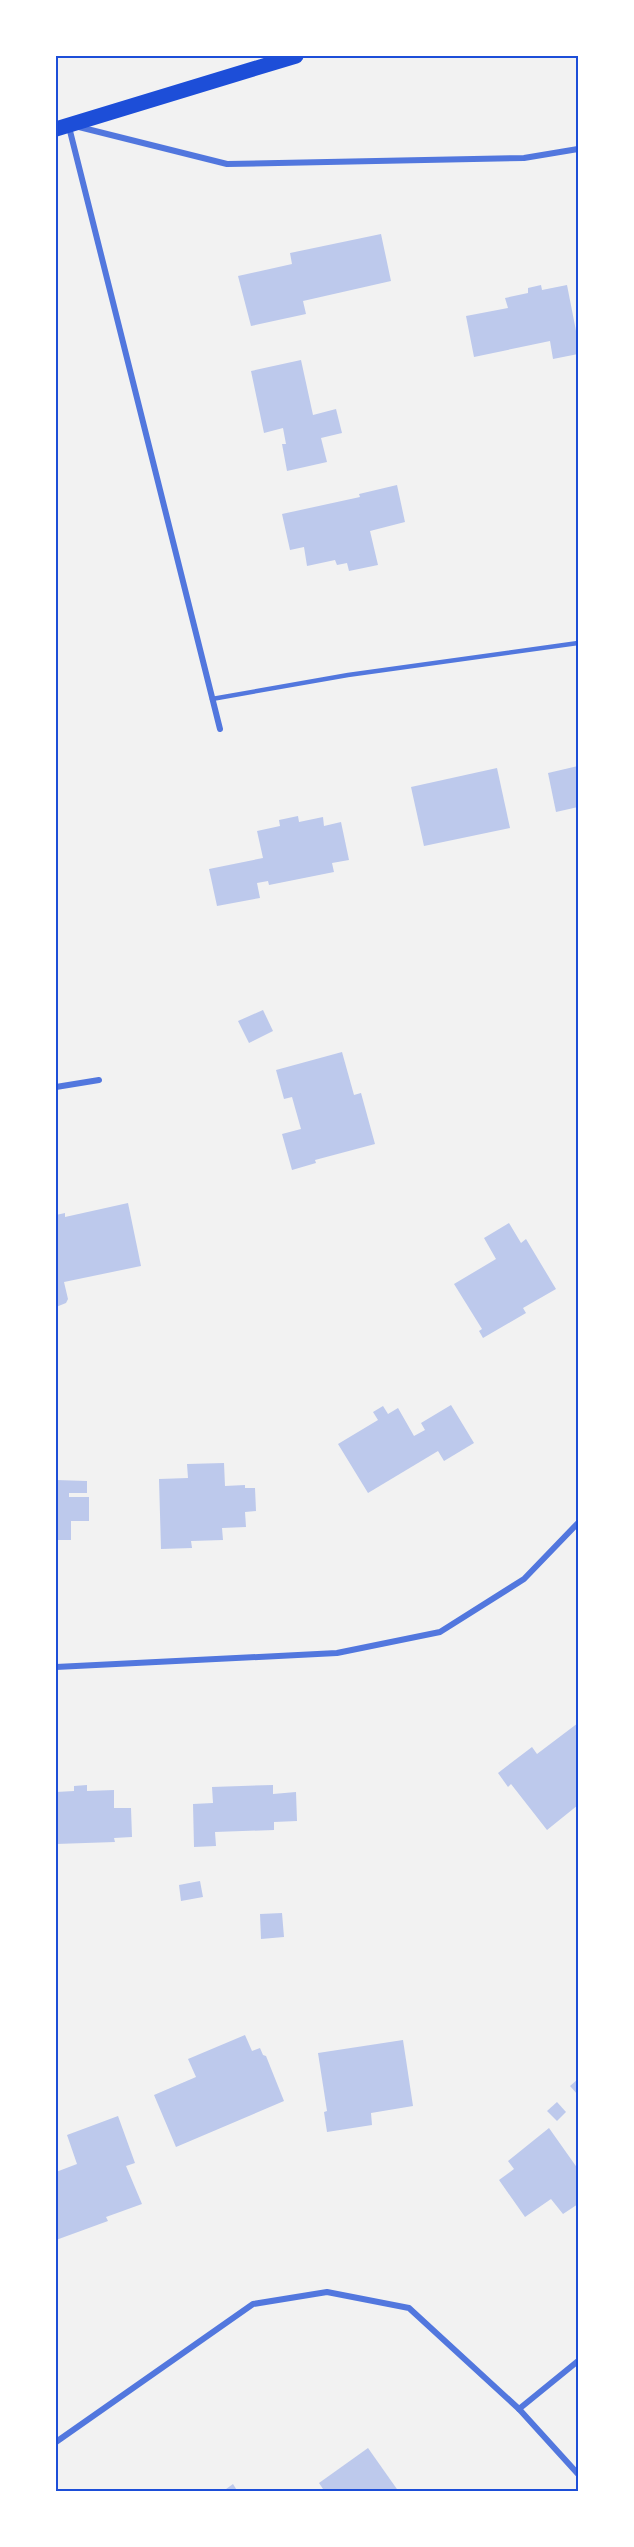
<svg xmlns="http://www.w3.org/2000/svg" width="634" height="2547" font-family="'Work Sans',sans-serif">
<rect width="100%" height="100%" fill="#f2f2f2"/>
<g fill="#bdc9ec">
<path d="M381,234l10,47 -88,20 3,13 -55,12 -13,-50 54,-12 -2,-11z"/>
<path d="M541,285l1,5 25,-5 11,56v13l-25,5 -3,-18 -76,16 -8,-41 42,-8 -3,-10 23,-5v-5z"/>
<path d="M301,360l12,55 23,-6 6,24 -21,5 6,24 -40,9 -5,-27h4l-3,-16 -19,5 -13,-62z"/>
<path d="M397,485l8,37 -35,9 8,34 -29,6 -2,-8 -10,2 -2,-5 -28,6 -3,-19 -14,3 -8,-36 78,-17 -1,-3z"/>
<path d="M578,766v41l-22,5 -8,-39z"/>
<path d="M497,768l13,60 -86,18 -13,-59z"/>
<path d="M298,816l1,6 24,-5 1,9 17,-4 8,38 -17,3 2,9 -65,13 -1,-4 -11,2 3,15 -43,8 -8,-37 54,-11 -6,-27 23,-5 -1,-6z"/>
<path d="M263,1010l10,21 -24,12 -11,-22z"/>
<path d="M342,1052l12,43 7,-2 14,51 -60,16 1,3 -24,7 -10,-36 19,-5 -9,-32 -8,2 -8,-29z"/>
<path d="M128,1203l13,63 -77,16 4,17 -2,4 -10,4v-92l9,-2v4z"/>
<path d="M509,1223l12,20 5,-4 30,50 -33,19 3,5 -43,25 -4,-7 3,-2 -28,-45 42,-25 -12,-21z"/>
<path d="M451,1405l23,38 -30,18 -6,-10 -70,42 -30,-49 40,-24 -5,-8 10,-6 5,8 10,-6 16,28 11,-6 -4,-7z"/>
<path d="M224,1463l1,23 20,-1v3h10l1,23 -11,1 1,15 -24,1 1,12 -32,1 1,7 -31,1 -2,-70 29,-1 -1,-14z"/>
<path d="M56,1480l31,1v12h-18v4h20v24h-18v19h-15z"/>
<path d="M578,1723v82l-31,25 -36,-46 -3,3 -10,-14 34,-26 5,7z"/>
<path d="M87,1785v6l27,-1v18h17l1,29 -18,1 1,4 -59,2v-52l18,-1v-5z"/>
<path d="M273,1785v9l23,-2 1,29 -23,1v8l-59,2 1,14 -22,1 -1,-43 20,-1 -1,-16z"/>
<path d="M200,1881l3,16 -22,4 -2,-16z"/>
<path d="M282,1913l2,24 -23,2 -1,-25z"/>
<path d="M245,2035l7,16 8,-3 3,7 3,1 18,45 -108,46 -22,-52 42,-18 -8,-18z"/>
<path d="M403,2040l10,66 -42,7 1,12 -45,7 -3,-20 3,-1 -9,-58z"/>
<path d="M578,2079v16l-8,-9z"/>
<path d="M557,2102l9,10 -9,9 -10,-10z"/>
<path d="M118,2116l17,47 -9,3 16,38 -36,13 2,4 -52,19v-68l21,-8 -10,-29z"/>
<path d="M549,2128l29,41v35l-15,10 -12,-15 -26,18 -26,-37 15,-11 -6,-8z"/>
<path d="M368,2448l31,44h-74l-6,-9z"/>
<path d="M233,2484l5,8h-16z"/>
</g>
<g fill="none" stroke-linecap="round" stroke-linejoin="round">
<path stroke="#5277de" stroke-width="4.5" d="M212,699l136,-24 230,-32"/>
<g stroke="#5277de" stroke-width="6">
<path d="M69,127l151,602"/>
<path d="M79,127l148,37 297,-6 54,-9"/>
<path d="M56,1087l43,-7"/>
<path d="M56,1667l281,-14 103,-21 84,-53 54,-56"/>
<path d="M519,2409l59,-48"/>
<path d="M56,2442l197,-138 74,-12 82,16 110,101 59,65"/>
</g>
<path stroke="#1d4ed8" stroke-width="15" d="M56,129l240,-73"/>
</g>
<rect width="634" height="2547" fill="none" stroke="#ffffff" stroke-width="114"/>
<rect x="57" y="57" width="520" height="2433" fill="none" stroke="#1d4ed8" stroke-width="2"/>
</svg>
